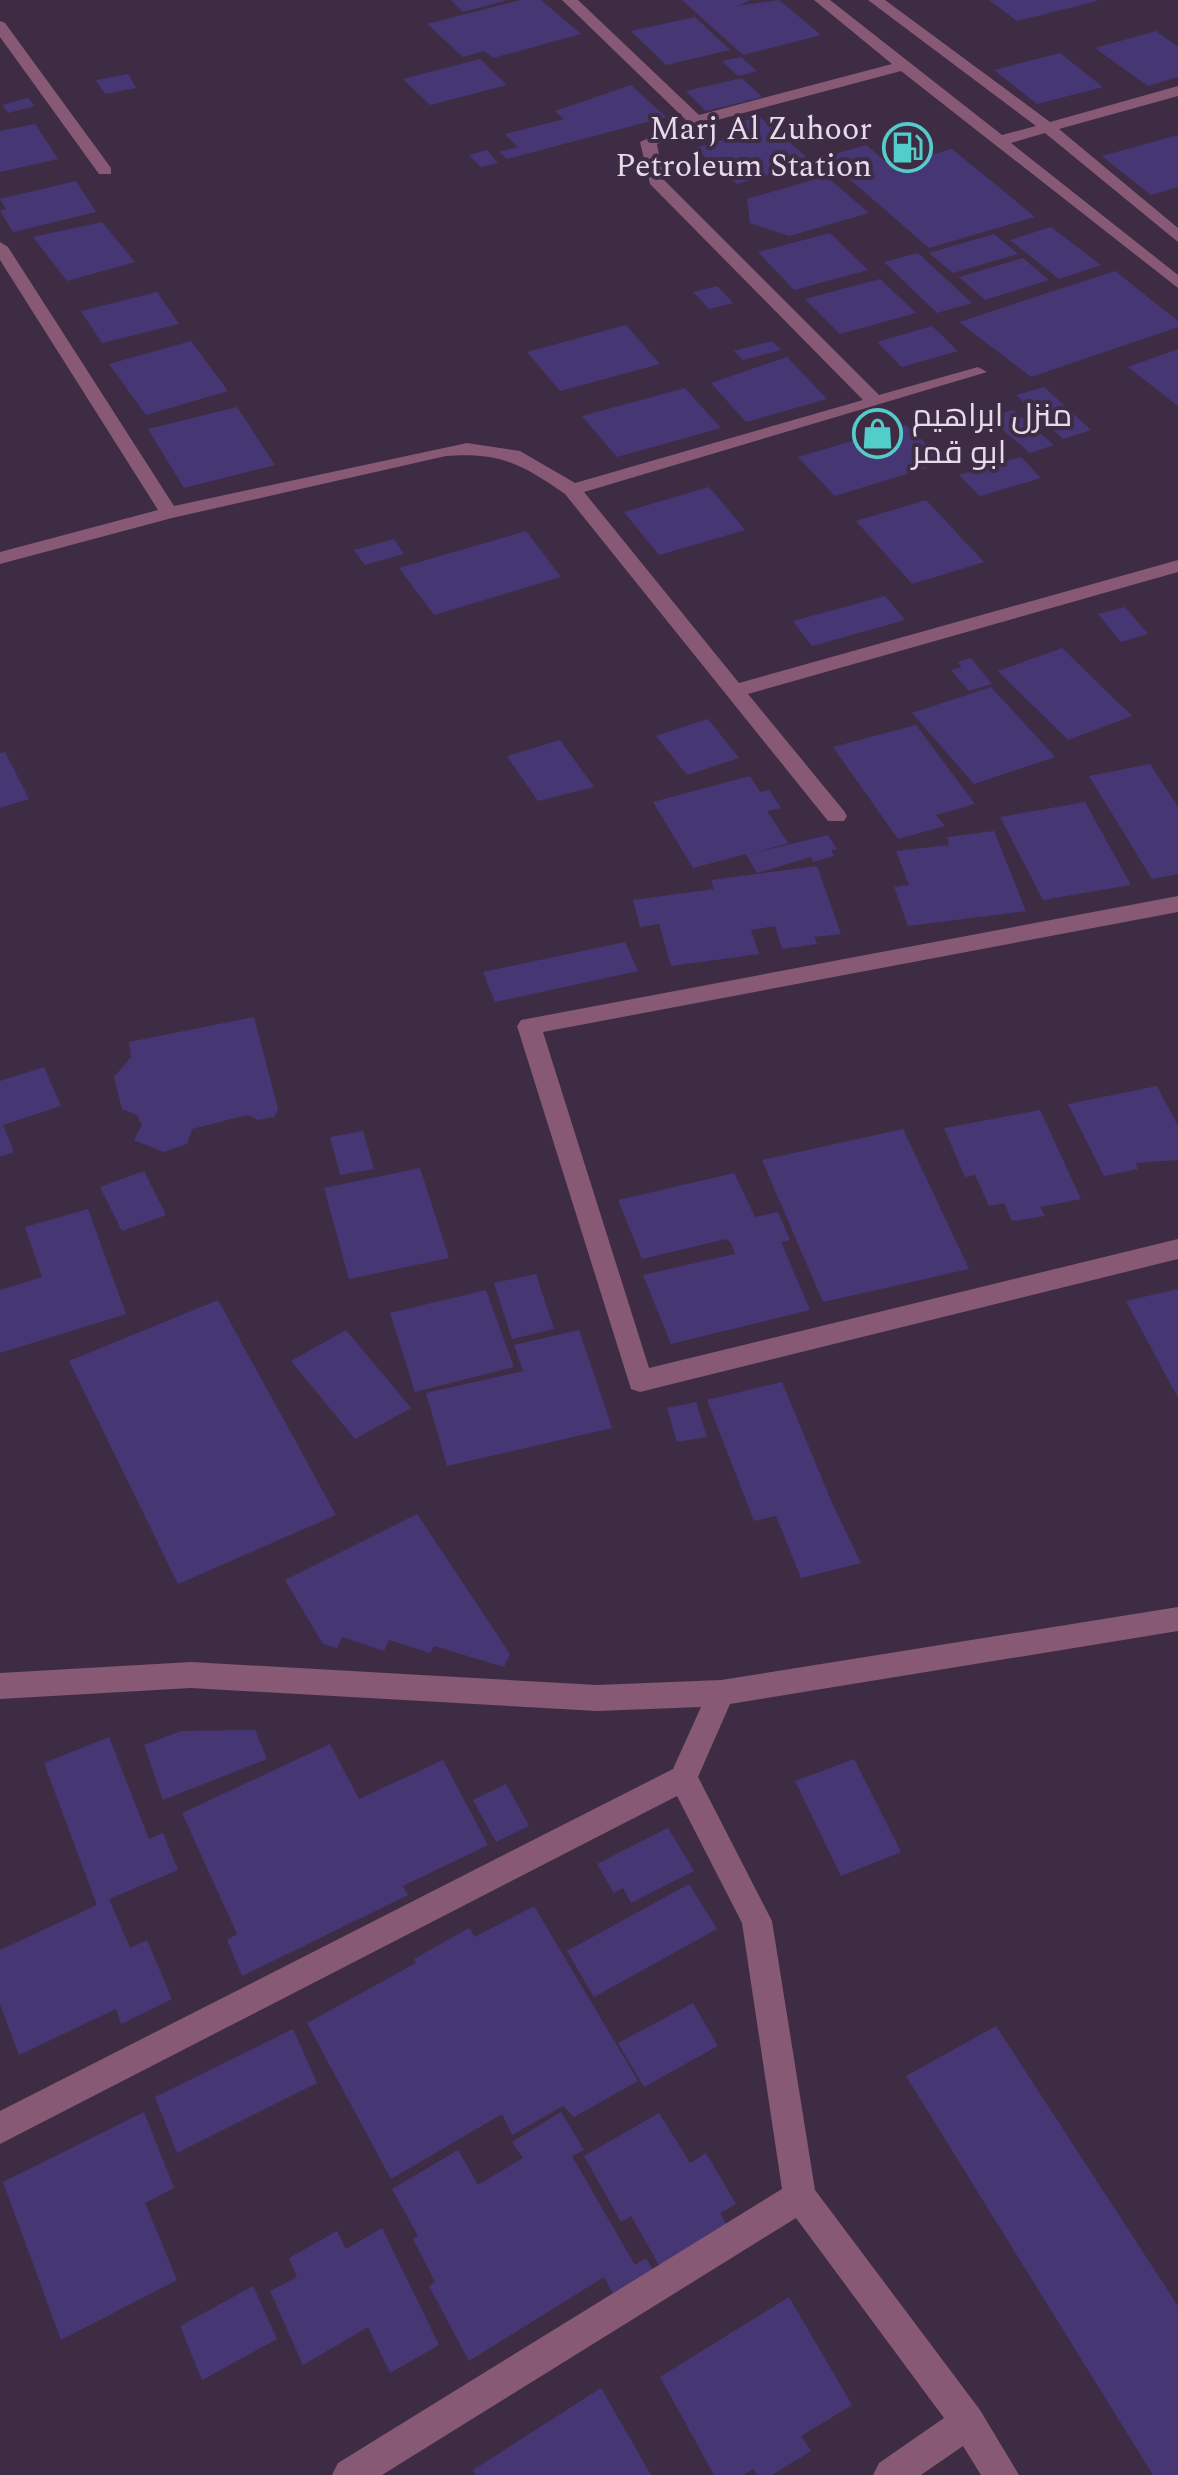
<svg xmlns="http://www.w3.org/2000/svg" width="1178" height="2475" font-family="Spectral,Cairo,serif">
<rect width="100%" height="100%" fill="#3e2c44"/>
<g fill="#463774">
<path d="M451,0h53v1l-41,11z"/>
<path d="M520,0h21l40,34 -88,24 -9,-7 -21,6 -36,-33z"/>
<path d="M682,0h69l-14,6 42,-6 42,35 -78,20z"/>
<path d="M989,0h108v1l-80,20z"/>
<path d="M695,17l35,33 -64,15 -35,-34z"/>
<path d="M1156,31l22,16v30l-30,9 -53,-38z"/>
<path d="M1060,53l43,34 -66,17 -43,-34z"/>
<path d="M741,57l16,14 -19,5 -16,-15z"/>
<path d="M480,59l27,26 -77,20 -27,-26z"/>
<path d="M128,74l8,14 -31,6 -9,-14z"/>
<path d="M742,78l20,19 -56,14 -20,-20z"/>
<path d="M631,85l35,32 -159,42 -8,-7 19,-5 -13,-13 59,-15 -9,-8z"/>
<path d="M28,98l7,8 -27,7 -6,-8z"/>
<path d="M760,117l52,45 -75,22 -42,-36 49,-14 -11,-10z"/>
<path d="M35,124l23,35 -58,13v-41z"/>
<path d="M1178,135v52l-27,8 -49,-39z"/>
<path d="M866,145l25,21 61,-17 83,68 -106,31 -105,-91z"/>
<path d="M487,150l11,13 -17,4 -12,-12z"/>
<path d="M826,176l43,37 -80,23 -39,-13 -3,-24z"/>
<path d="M76,181l20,31 -83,20 -13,-21 6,-2 -6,-10z"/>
<path d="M102,222l33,40 -68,19 -34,-44z"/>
<path d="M1051,227l50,38 -42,14 -49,-39z"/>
<path d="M830,233l38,37 -74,20 -36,-38z"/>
<path d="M994,234l24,20 -65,19 -24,-20z"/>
<path d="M918,253l54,50 -35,10 -53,-51z"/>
<path d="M1023,258l26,22 -64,20 -26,-23z"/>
<path d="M1115,271l63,50v6l-147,50 -72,-55z"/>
<path d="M880,279l36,34 -76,21 -35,-35z"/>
<path d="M717,286l16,17 -24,6 -16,-17z"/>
<path d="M157,292l22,32 -77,19 -21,-32z"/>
<path d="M626,325l34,39 -100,27 -33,-39z"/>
<path d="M932,326l26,25 -56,16 -25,-25z"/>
<path d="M191,341l37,50 -82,24 -37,-51z"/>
<path d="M772,341l9,9 -38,10 -9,-9z"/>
<path d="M1178,349v57l-50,-39z"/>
<path d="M787,357l40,42 -81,23 -35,-39z"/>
<path d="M1044,387l47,43 -28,9 -47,-44z"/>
<path d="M685,388l36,40 -104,29 -35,-41z"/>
<path d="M237,407l38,58 -91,23 -36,-59z"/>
<path d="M1013,410l41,35 -24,8 -41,-35z"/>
<path d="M906,425l39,37 -110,34 -37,-39z"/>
<path d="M1021,457l20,21 -61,18 -21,-21z"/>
<path d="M709,487l36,43 -86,25 -35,-43z"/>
<path d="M926,500l58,62 -72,22 -56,-63z"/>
<path d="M526,531l35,46 -127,38 -35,-47z"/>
<path d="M394,539l10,15 -39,11 -11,-15z"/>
<path d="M885,596l20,24 -93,26 -19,-25z"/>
<path d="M1125,607l23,27 -27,8 -23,-28z"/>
<path d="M1062,648l70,68 -64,24 -70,-69z"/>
<path d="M971,658l21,26 -23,7 -18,-21 11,-3 -5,-5z"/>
<path d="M991,687l64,70 -81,27 -62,-71z"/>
<path d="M708,719l31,39 -52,17 -31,-39z"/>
<path d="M916,725l59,79 -39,11 9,11 -47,13 -65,-92z"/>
<path d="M560,740l34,47 -56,14 -31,-45z"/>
<path d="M5,752l24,47 -29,9v-55z"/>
<path d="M1150,764l28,43v67l-26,5 -63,-103z"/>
<path d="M750,776l10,16 9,-2 12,18 -14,3 21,32 -37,11 77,-19 9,14 -6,1 3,6 -21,6 -2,-5 -54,16 -11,-19 -53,14 -40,-66z"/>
<path d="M1085,802l46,83 -88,15 -43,-83z"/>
<path d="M994,831l32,80 -118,15 -14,-39 15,-2 -13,-34 53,-6 -2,-8z"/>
<path d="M817,866l24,68 -27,3 3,7 -35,5 -7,-23 -24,4 8,24 -88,12 -12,-42 -19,3 -7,-27 81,-11 -3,-9z"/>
<path d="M625,942l13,29 -143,31 -12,-30z"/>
<path d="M254,1017l24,92 -4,8 -16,3 -11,-5 -55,14 -5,15 -24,8 -29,-12 8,-15 -5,-10 -15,-6 -8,-32 17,-20 -2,-15z"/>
<path d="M44,1067l17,39 -58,19 11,27 -14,5v-76z"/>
<path d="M1157,1086l21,40v34l-43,3 3,6 -34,7 -36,-72z"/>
<path d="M1040,1110l41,89 -41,8 5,9 -33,5 -8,-18 -15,3 -14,-31 -10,2 -21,-49z"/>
<path d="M903,1129l66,140 -146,33 -61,-142z"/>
<path d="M363,1131l11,38 -34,6 -10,-38z"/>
<path d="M420,1168l29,90 -100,21 -25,-91z"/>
<path d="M144,1171l22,44 -44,16 -22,-44z"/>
<path d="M734,1173l21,44 23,-5 12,28 -9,2 29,68 -139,34 -28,-69 92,-21 -4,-11 -5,-4 -84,20 -24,-59z"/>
<path d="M88,1209l38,105 -126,39v-63l42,-13 -17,-50z"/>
<path d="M536,1274l18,55 -42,10 -18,-56z"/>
<path d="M1178,1289v109l-52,-97z"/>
<path d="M486,1290l28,77 -99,25 -25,-79z"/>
<path d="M218,1300l118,215 -158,69 -109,-223z"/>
<path d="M346,1330l65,78 -56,31 -64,-78z"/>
<path d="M579,1330l33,98 -165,38 -21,-73 97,-22 -9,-26z"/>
<path d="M782,1382l50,121 29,60 -60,15 -25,-62 -22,5 -47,-121z"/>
<path d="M696,1402l11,35 -30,5 -10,-34z"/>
<path d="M417,1514l93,140 -6,13 -70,-21 -4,7 -41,-13 -5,11 -42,-14 -5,11 -14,-4 -38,-64z"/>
<path d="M255,1730l12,29 -104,41 -19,-55 37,-14z"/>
<path d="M109,1737l40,102 14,-6 15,37 -69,29 21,49 17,-8 25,59 -51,25 -5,-15 -97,46 -19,-51v-54l97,-45 -53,-142z"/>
<path d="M330,1744l29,55 84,-39 45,85 -85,41 5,9 -166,81 -15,-36 10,-6 -55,-121z"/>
<path d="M854,1759l47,93 -60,24 -46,-95z"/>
<path d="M506,1784l23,42 -33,16 -23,-42z"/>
<path d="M668,1828l26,43 -63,32 -8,-15 -9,5 -17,-29z"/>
<path d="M689,1884l28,45 -123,68 -27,-46z"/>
<path d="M534,1906l104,175 -64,36 -11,-11 -51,29 -10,-21 -111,65 -84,-156 109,-60 -2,-4 55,-31 6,9z"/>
<path d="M693,2003l25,43 -74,41 -26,-44z"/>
<path d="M996,2026l182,280v169h-25l-247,-399z"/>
<path d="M293,2029l24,54 -140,70 -22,-56z"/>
<path d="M144,2112l30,76 -29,15 32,77 -116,60 -58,-158z"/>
<path d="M561,2112l23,38 -12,6 63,109 11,-7 11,20 -39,25 -14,-26 -135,84 -40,-75 6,-4 -22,-43 5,-3 -26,-47 66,-39 20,35 45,-27 -11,-16z"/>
<path d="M659,2113l31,50 16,-10 30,51 -16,9 10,18 -67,41 -32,-56 -10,6 -37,-66z"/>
<path d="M382,2228l57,117 -49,28 -22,-46 -65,38 -33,-74 27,-14 -8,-19 48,-27 9,18z"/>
<path d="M253,2286l24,53 -75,41 -22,-54z"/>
<path d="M789,2297l63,108 -51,31 10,15 -39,24h-15l-4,-6 -10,6h-29l-54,-98z"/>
<path d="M601,2388l50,87h-176l-2,-5z"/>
</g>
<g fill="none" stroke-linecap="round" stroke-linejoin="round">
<g fill="#875975" fill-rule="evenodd">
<path d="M562,0h16l121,115 193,-51 -78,-64h16l172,135 34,-9 -168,-126h17l165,122 128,-36v10l-119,33 119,99v14l-133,-109 -34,10 167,132v13l-277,-217 -199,53 -45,20 7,36 215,215 99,-28 9,5 -403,120 155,191 439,-123v12l-430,122 96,117 3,5 -3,5h-16l-263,-327c-43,-30 -65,-42 -119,-38l-274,62 -172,46v-12l158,-42 -158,-250v-18l8,5 166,259 293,-63 53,8 55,32 288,-83 -213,-216 -10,-42 46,-22z"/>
<path d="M0,21l5,2 106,145v6h-12l-99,-137z"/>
<path d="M1178,896v16l-635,120 106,336 529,-129v20l-538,133 -9,-3 -114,-363 4,-6z"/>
<path d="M1178,1607v24l-448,73 -32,73 74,144 43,269 165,220 39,65h-38l-18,-29 -42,29h-48l6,-12 65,-45 -148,-200 -414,257h-50l6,-12 444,-274 -40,-266 -65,-127 -677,348v-33l673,-342 28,-62 -104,4 -406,-23 -191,11v-26l191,-11 406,23 124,-5z"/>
</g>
</g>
<defs>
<symbol id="fuel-ring" viewBox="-11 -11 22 22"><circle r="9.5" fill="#3e2c44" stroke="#53cdc9" stroke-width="1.5"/><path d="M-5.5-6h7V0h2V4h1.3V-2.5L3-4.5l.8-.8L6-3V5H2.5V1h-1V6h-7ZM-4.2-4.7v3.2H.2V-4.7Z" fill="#53cdc9"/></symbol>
<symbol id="shop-ring" viewBox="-11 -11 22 22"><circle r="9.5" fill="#3e2c44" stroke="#53cdc9" stroke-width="1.5"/><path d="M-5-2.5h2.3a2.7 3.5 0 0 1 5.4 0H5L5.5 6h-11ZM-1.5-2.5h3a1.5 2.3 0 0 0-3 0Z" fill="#53cdc9"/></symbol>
</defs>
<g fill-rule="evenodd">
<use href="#fuel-ring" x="880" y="120" width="55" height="55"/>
<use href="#shop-ring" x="850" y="406" width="55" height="55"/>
</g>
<g text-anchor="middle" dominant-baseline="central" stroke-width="8" stroke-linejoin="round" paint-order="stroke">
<g font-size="32" fill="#e7dbeb" stroke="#3e2c44" text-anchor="end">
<text x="872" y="129">Marj Al Zuhoor<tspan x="872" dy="37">Petroleum Station</tspan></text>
<text x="912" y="416" text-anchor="start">منزل ابراهيم<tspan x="912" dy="37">ابو قمر</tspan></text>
</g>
</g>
</svg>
